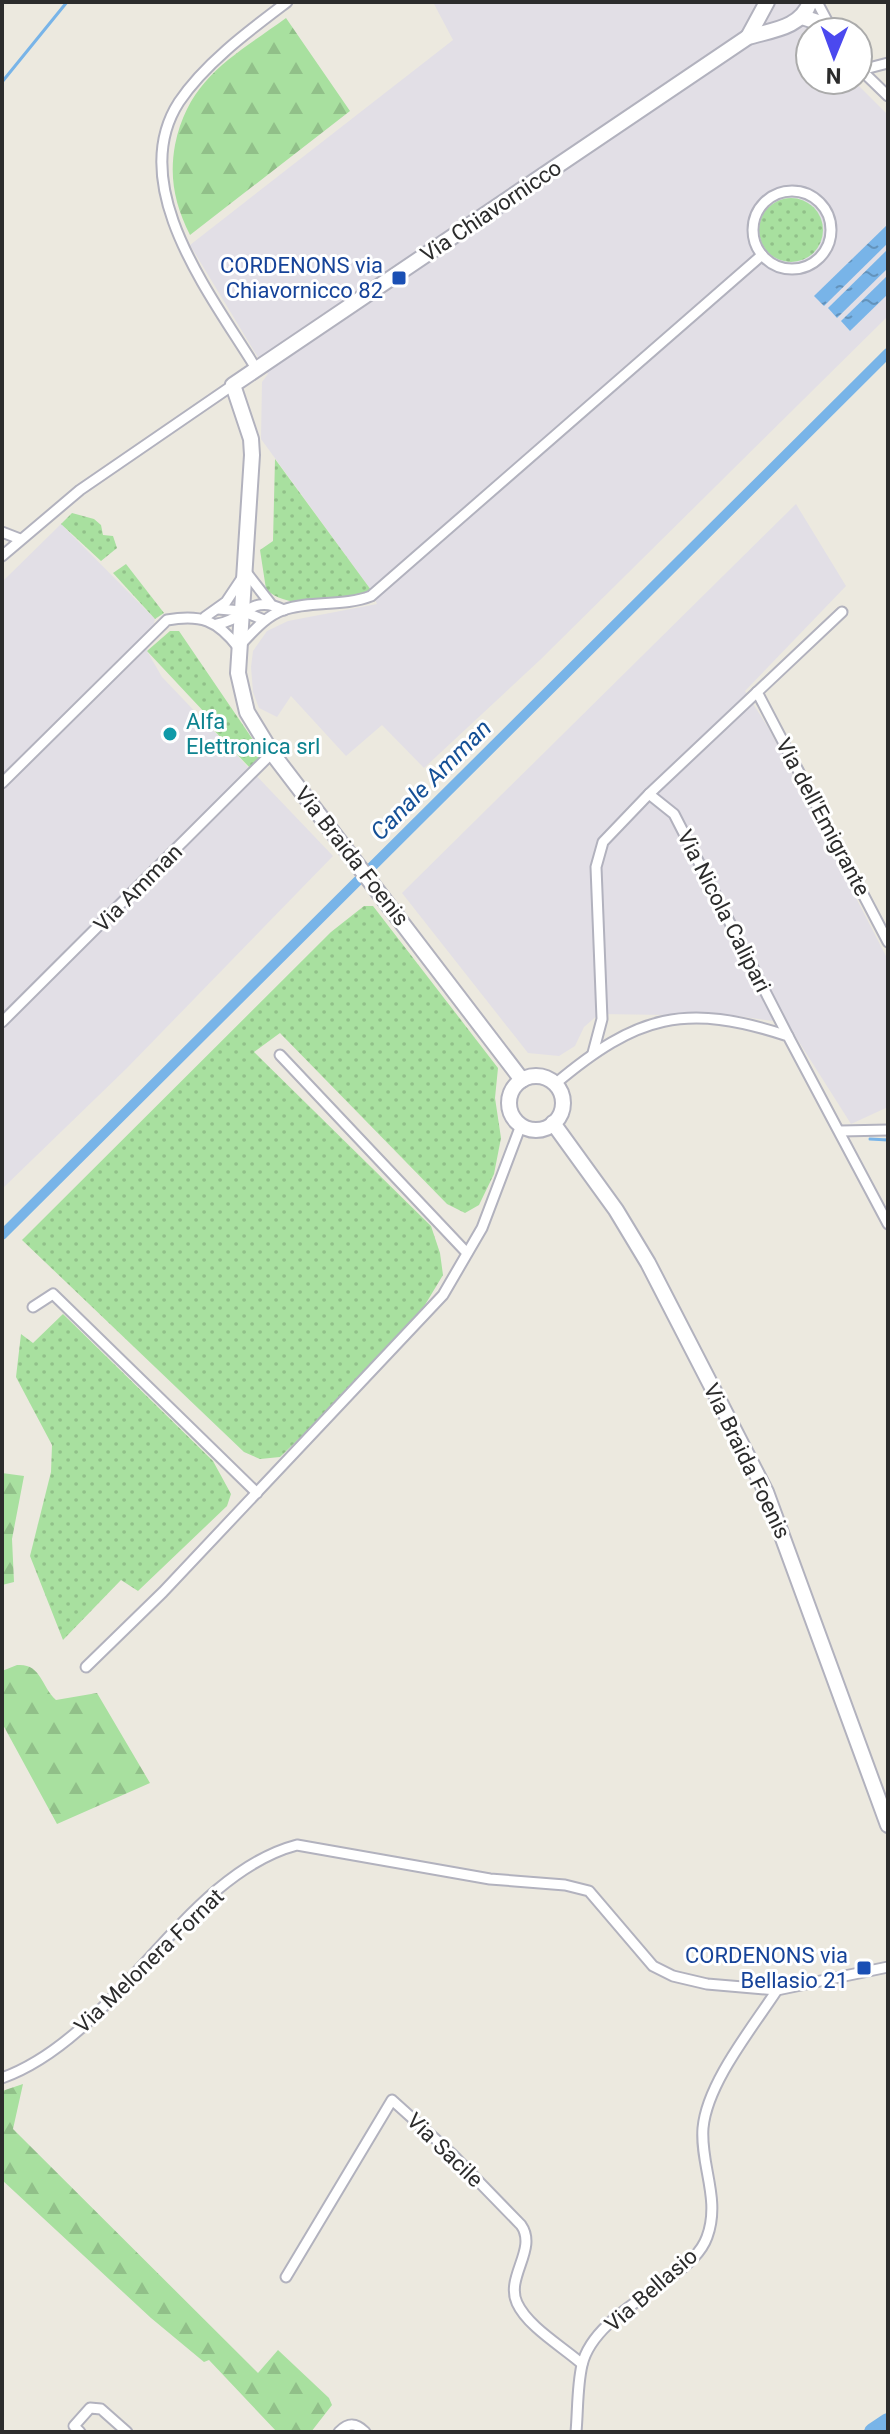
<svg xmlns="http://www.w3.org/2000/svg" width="890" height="2434" font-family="Roboto,sans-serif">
<defs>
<pattern id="grass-dots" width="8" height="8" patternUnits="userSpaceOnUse" patternTransform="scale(2)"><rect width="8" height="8" fill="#a8e09f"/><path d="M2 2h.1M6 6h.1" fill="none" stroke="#91c089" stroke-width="1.8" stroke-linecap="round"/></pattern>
<pattern id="forest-firs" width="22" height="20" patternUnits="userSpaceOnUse" patternTransform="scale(2)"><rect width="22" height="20" fill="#a8e09f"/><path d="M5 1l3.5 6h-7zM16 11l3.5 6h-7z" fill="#91c089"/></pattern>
<pattern id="water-ripples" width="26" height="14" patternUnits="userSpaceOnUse" patternTransform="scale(2)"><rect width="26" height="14" fill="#78b4e8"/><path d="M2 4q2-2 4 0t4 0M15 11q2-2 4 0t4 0" fill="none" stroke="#6393bc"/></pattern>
</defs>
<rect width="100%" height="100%" fill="#ece9df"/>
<g fill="#e2dfe6">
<path d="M433,2h373l15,30h-11v48h43l35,35v201l-348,344 -116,108 -42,-43 -36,31 -55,-60 -14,21 -18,-9 -6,-16 -2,-25 2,-16 14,-20 21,-10 89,-17 -6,-14 -110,-151 1,-57 6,-8 -78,-129 263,-205z"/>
<path d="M796,504l50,82 -101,105 24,38 119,231v147l-37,17 -64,-101 -50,-7 -138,-2 -15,13 -9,19 -16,10 -31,-3 -126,-160z"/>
<path d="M61,524l94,95 -8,32 15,26 171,179 -206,212 -125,121v-607z"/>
</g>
<g fill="url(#grass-dots)">
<circle cx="791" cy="230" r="32"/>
<path d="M275,459l96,131c-28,9 -82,23 -105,-1l-6,-39 13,-9z"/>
<path d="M72,513l22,6 7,6 2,10 10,1 4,12 -16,13 -40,-37z"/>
<path d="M126,564l38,49 -9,6 -42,-46z"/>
<path d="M170,631h9l85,125 -12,14 -49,-51 3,-5 -59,-63z"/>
<path d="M364,906h9l125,162 -3,30 6,40 -7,36 -15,31 -14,8 -18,-9 -167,-171 -26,19 177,174 9,27 3,22 -35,58 -128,124 -20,2 -16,-7 -222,-212 309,-308z"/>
<path d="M63,1314l150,147 18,33 -4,12 -89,85 -17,-11 -58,60 -33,-84 21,-84 1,-27 -36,-68 5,-43 12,9z"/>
</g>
<g fill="url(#forest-firs)">
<path d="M286,18l64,93 -160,124c-15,-30 -21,-57 -15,-90 14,-68 59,-89 111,-127z"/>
<path d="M2,1473l22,3 -12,63 2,43 -12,3z"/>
<path d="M17,1665c24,-2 24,21 39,35l41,-7 53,90 -93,41 -55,-101v-52z"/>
<path d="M23,2084l-10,45 245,244 20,-23 51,48 3,7 -21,27h-34l-68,-72 -5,2 -53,-44 -149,-138v-89z"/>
</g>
<g fill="url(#water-ripples)">
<path d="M888,224v19l-64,63 -10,-10z"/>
<path d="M888,249v19l-51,50 -9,-10z"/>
<path d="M888,275v19l-38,37 -9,-10z"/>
</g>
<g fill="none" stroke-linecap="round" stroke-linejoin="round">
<g stroke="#78b4e8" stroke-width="3">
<path d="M2,82l65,-80"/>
<path d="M870,1139l18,1"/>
</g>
<path stroke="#78b4e8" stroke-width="10" d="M2,1235l886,-882"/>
<path stroke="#78b4e8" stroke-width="18" d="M873,2432l15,-10"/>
<defs>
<g id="street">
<path d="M817,2l16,30"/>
<path d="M858,67l30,29"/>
<path d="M861,70l27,-7"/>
<circle cx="792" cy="230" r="39"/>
<path d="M257,370c-43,-71 -133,-183 -78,-268 26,-39 71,-72 108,-100"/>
<path d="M2,532l18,7"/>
<path d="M2,556l78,-66 153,-105"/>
<path d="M218,609l24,2 22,9"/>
<path d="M205,617l21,-15 20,-30 24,31"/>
<path d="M217,624c29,-4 33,-31 67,-14"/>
<path d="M757,692l131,250"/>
<path d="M2,783l165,-163c34,-6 50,0 71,27 14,-14 26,-30 45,-37 28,-10 60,-3 88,-14l391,-341"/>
<path d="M649,794l25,20 114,222"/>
<path d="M2,1022l270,-269"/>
<path d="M593,1053l9,-34 -6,-152 7,-25 46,-48 193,-182"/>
<path d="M280,1055l187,198"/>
<path d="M555,1084c82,-69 130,-82 233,-48l100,188"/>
<path d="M841,1131l47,-1"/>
<path d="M33,1307l20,-13 204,199"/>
<path d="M86,1667l77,-75 280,-297 39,-67 39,-103"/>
<path d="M2,2078c116,-42 181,-203 295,-233l193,34 75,6 24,6 64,75 20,10 34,8 70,6 111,-23"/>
<path d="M286,2277l106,-177 60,54 69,71c17,24 -16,52 -4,78 11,24 46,44 65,61"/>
<path d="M80,2432l-6,-6 16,-18 11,1 26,23"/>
<path d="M339,2432c10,-10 17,-9 26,0"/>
<path d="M576,2432c2,-22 1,-45 6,-67 9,-39 59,-65 89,-88 14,-11 30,-23 36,-40 14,-38 -7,-72 -4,-109 4,-45 50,-101 74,-138"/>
</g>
<g id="secondary">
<path d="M802,17l28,9"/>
<path d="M748,37l19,-35"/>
<circle cx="536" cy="1103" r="27"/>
<path d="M522,1080l-250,-327 -25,-41 -9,-39 14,-218 -1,-16 -18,-54 515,-348c24,-7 53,-9 62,-35"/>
<path d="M553,1123l63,87 32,53 118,229 122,333"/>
</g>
</defs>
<use href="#street" stroke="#b2b2be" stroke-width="13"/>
<use href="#secondary" stroke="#b2b2be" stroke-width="18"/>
<use href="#street" stroke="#fff" stroke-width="9"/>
<use href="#secondary" stroke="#fff" stroke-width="14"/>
</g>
<g fill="#1a4fb4" stroke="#fff" stroke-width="3">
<rect x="391" y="270" width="16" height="16" rx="4"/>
<rect x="856" y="1960" width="16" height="16" rx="4"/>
</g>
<circle fill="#0f9aa8" stroke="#fff" stroke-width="3" cx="170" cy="734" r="8"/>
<g text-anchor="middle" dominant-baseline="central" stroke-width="6" stroke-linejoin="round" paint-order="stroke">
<g font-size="22" fill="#2c2c2c" stroke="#fff">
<text transform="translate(491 211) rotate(-34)">Via Chiavornicco</text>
<text transform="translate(823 817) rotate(62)">Via dell'Emigrante</text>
<text transform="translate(352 856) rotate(52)">Via Braida Foenis</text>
<text transform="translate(138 888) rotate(-45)">Via Amman</text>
<text transform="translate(724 911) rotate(63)">Via Nicola Calipari</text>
<text transform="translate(747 1461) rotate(64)">Via Braida Foenis</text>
<text transform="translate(149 1961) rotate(-44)">Via Melonera Fornat</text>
<text transform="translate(445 2150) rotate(44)">Via Sacile</text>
<text transform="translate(651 2290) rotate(-41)">Via Bellasio</text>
</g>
<g font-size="22" fill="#164399" stroke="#fff" text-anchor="end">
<text x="383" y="265">CORDENONS via<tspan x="383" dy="25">Chiavornicco 82</tspan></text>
<text x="848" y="1955">CORDENONS via<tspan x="848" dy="25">Bellasio 21</tspan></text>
</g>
<g font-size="22" fill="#0d838f" stroke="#fff" text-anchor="start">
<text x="186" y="721">Alfa<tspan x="186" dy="25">Elettronica srl</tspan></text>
</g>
<g font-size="24" font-style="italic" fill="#155096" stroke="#fff">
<text transform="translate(431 780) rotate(-45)">Canale Amman</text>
</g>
</g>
<rect width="890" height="2434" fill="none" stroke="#2c2c2c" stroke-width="8"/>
<g transform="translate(834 56) rotate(181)"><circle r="38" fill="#ffffff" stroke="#ababab" stroke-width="2"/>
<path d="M0-6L14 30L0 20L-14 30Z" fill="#4b49ef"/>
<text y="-12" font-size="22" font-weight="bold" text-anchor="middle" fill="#2c2c2c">N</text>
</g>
</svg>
